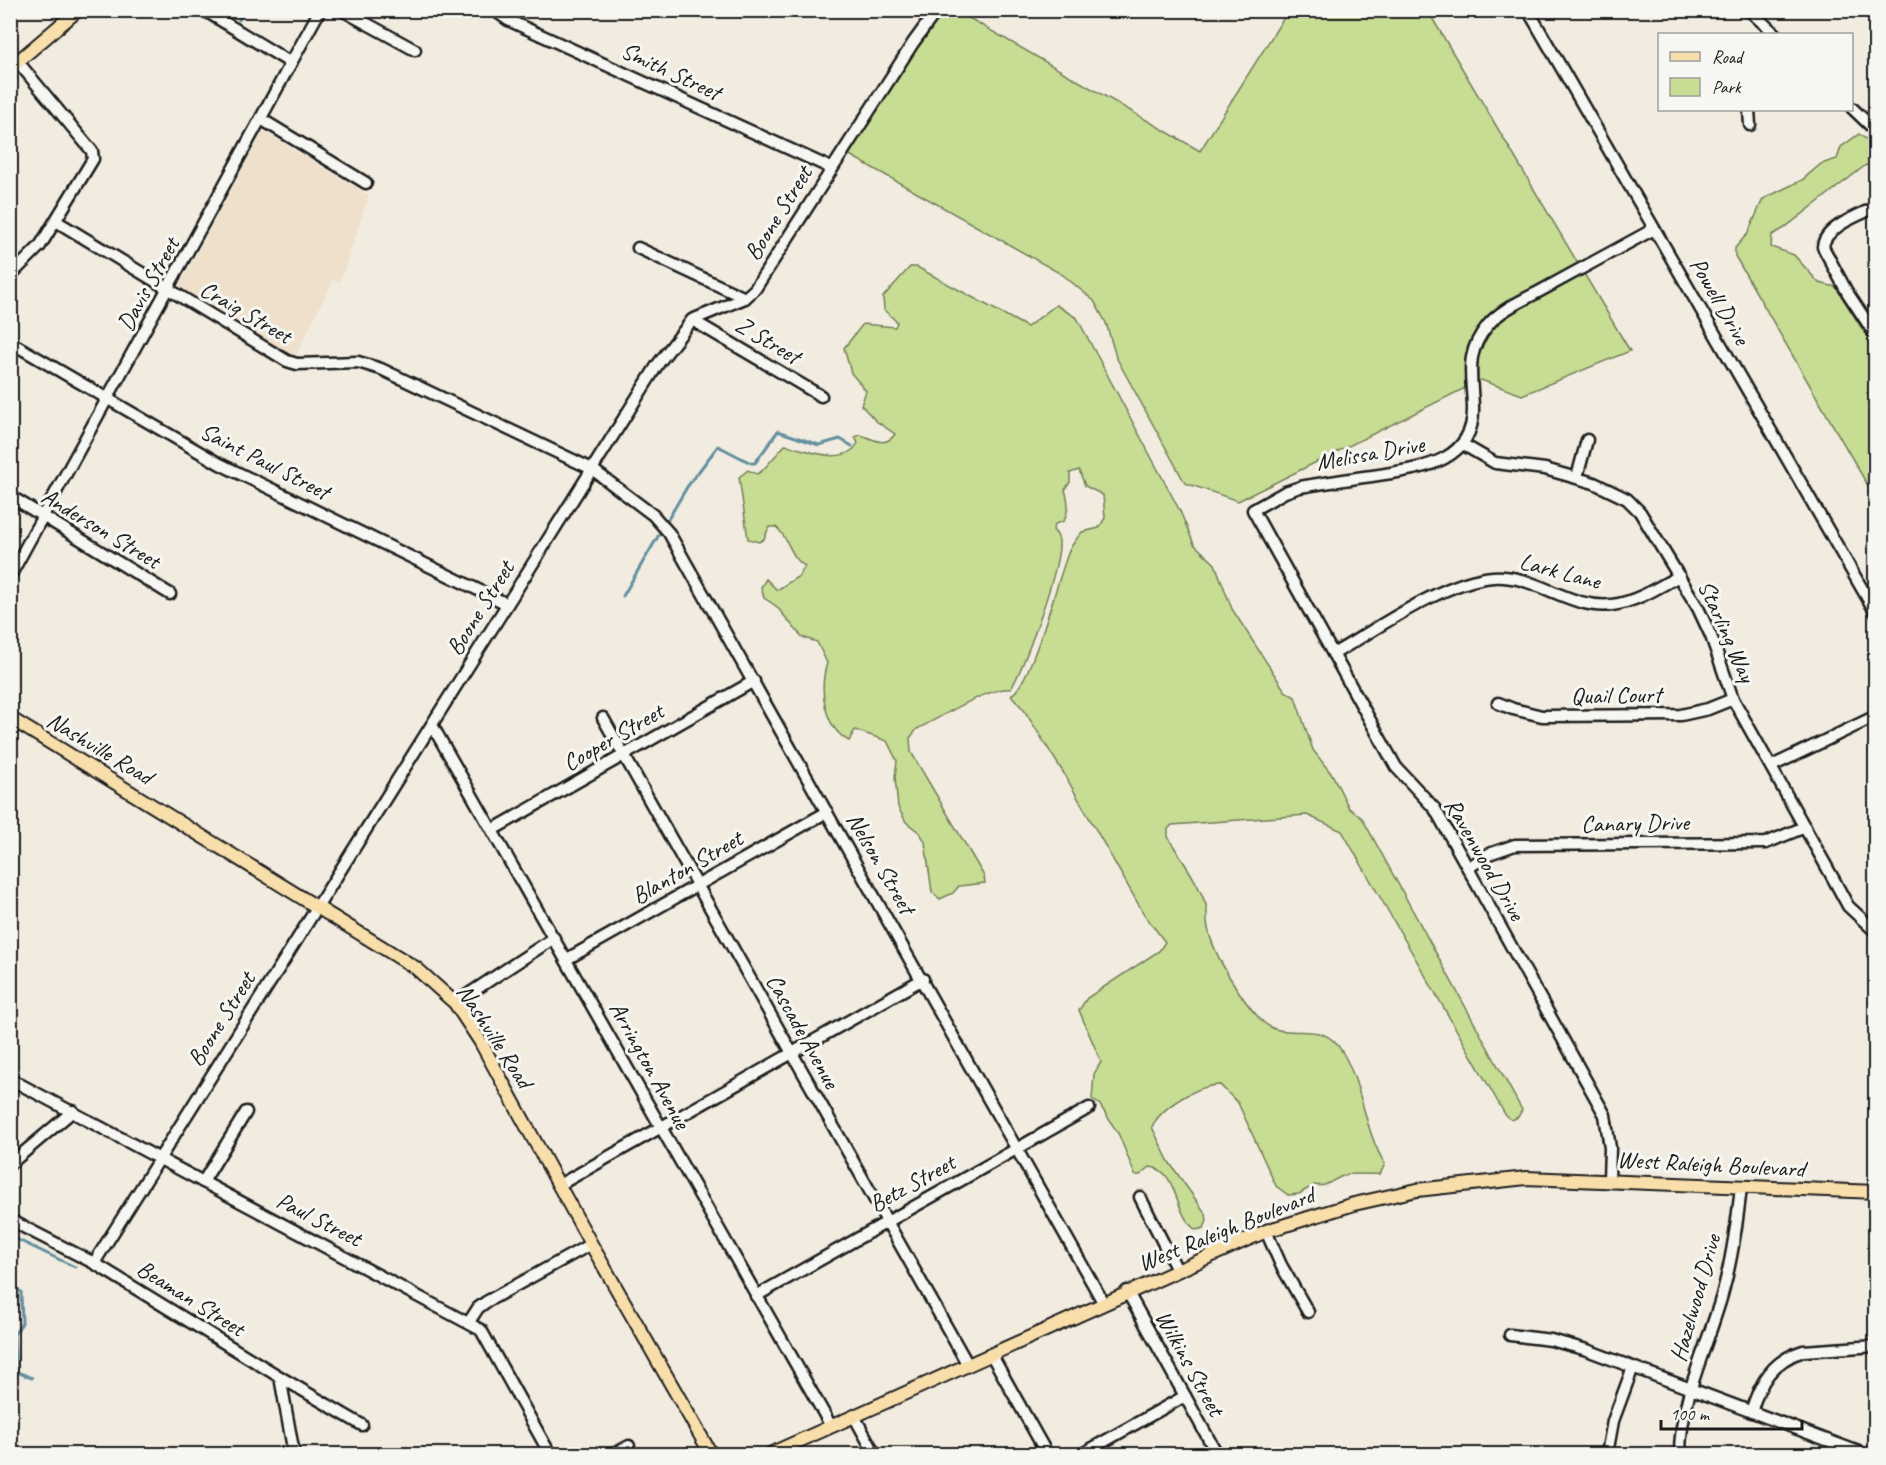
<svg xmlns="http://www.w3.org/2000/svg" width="1886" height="1465" font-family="Caveat,sans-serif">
<rect width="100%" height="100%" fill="#f2ece0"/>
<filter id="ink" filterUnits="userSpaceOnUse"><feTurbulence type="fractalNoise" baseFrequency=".0167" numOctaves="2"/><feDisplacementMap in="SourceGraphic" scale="12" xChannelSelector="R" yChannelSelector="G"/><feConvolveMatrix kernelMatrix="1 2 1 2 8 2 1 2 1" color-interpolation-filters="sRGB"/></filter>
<g filter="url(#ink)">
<path fill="#eee0ca" d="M263,131l106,64 -29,87 -7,-2 -38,77 -117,-69z"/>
<g fill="#c6dd93" stroke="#717c58" stroke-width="1.5">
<path d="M950,11h7l243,140 88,-140h140l202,340 -108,44 -41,-15 -243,121 -53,-18 -69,-126 -10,-34 -12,-22 -31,-26 -217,-122 89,-132z"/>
<path d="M1859,134l16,12v20l-9,-1 -83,64 -11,6 -1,12 23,8 25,28 17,4 28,45 11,13v8l-5,10 5,6v15l-8,9 8,9v96l-140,-242v-8l13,-15 15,-34 39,-19 19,-16 16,-5 4,-12z"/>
<path d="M910,267h7l110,60 29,-22 21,13 103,193 14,33 21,20 17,45 53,82 10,6 18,53 20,26 16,32 13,10 160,292 -4,7 -6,3 -6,-4 -164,-285 -35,-16 -135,10 -4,4v8c13,22 30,44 38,68 2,7 0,15 2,23 5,26 33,71 52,91 26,28 60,-6 83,34 20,34 21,77 42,111l-5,10c-11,1 -23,-1 -34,1 -13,3 -17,13 -32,10l-15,9 -11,1 -12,-9 -38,-83 -18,-18c-22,0 -59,22 -68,42l17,35 37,52 1,7 -3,7 -8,2c-23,-16 -17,-60 -46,-63l-10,8h-5l-16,-40 -19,-30 -8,-6 2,-25 7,-12 -22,-52 8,-12 72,-47 6,-9 -21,-28 -81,-142 -39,-62 -13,-15c20,-9 47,-118 58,-144 3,-7 8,-13 13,-19l17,-4 6,-10 -2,-23 -18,-9 -6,-16 -9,3v9l-5,8c4,12 4,19 -1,31l-9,3 -2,6c4,4 6,7 6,12 2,25 -35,124 -48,147 -21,-3 -73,30 -94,40l-7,9 1,14 73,124 1,7 -26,3 -6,7 -13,6 -8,-7 -7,-50 -5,-9 -14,-11 -8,-15 -3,-30 2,-16 -10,-20 -32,-11 -6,11c-26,-14 -30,-53 -22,-78l-10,-21 -15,-5 -26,-31 -12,-8 -3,-11 5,-8 11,11 22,-14 6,-10c-15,-8 -17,-30 -29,-39h-7l-5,12 -5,3 -11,-3 -9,-62 9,-7 9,4 5,-3 23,-26c21,4 59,23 73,-2l-3,-6 5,-2c13,3 25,14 35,-1l-19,-13 -15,-16 5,-14 -15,-18 -7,-25 19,-24 32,3 2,-5 -13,-12 -1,-13z"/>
</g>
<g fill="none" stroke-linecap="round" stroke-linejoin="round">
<g stroke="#638f9e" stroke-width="3">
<path d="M239,20l3,-10"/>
<path d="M623,596l64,-109 31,-41 33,17h4l23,-32 41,14 21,-6 12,7"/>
<path d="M10,1236l65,31"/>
<path d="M10,1278l5,9 6,5 1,31 -8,12 2,34 1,3 15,6"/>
</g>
<defs>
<g id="minor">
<path d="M204,10l87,53"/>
<path d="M342,10l73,40"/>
<path d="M494,10l14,10 323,148"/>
<path d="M1528,10l348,603"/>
<path d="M1749,10l26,24"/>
<path d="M1852,108l24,23"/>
<path d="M1749,110l1,15"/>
<path d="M261,119l105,64"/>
<path d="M1876,207c-16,8 -52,20 -53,40l24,45 29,44"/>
<path d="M56,221l231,140 10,3 61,-2 23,7 211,100 61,46 16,18 434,769"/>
<path d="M638,248l107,50"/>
<path d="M10,276l30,-30 53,-87 -1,-8 -74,-89"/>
<path d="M692,320l129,76"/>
<path d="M10,342l210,122 287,140"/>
<path d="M1462,444l33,19 50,6 49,14 33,16 13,13 58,96 13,28 22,63 101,181 14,26 28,26"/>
<path d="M1577,477l10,-37"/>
<path d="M10,496l160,98"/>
<path d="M10,576l310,-566"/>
<path d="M1333,654c44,-25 110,-73 160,-77 43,-3 77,33 119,28 24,-3 47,-18 67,-29"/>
<path d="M1498,703l15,6 29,7 139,-1 27,-6 25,-10"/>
<path d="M603,718l365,647"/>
<path d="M432,725l399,701"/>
<path d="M1772,766l104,-50"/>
<path d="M494,829l260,-148"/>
<path d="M1468,868l21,-14 26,-9 251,-2 39,-16"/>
<path d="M567,959l260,-147"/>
<path d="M455,1003l99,-65"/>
<path d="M10,1079l471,251 69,124"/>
<path d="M10,1164l63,-53"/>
<path d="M1609,1180l1,-32 -5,-33 -170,-306 -39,-42 -143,-257 32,-18 15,-5c24,-4 48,-8 72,-11 43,-7 103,-11 101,-69 -1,-33 -9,-53 15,-82 13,-16 36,-25 54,-35 37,-20 75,-41 112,-61"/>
<path d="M203,1182l43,-70"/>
<path d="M559,1185l364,-206"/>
<path d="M1140,1197l37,73"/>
<path d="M10,1220l84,43 186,114 14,77"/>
<path d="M1266,1231l15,34 27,47"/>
<path d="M94,1263l564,-899 34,-44 53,-22 10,-9 158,-246 24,-33"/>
<path d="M1127,1291l90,163"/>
<path d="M756,1296l333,-188"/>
<path d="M469,1322l9,-14 8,-6 105,-58"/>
<path d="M1510,1335l41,5 36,10 277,104"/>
<path d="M991,1354l56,100"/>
<path d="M280,1377l82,48"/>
<path d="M1751,1412c9,-30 21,-51 52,-61l73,-5"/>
<path d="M854,1416l21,38"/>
<path d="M614,1454l15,-8"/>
<path d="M1082,1454l103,-58"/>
<path d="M1607,1454l6,-33 20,-54"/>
<path d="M1680,1454c0,-55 27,-106 42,-159 10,-35 15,-71 19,-108"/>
</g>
<g id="major">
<path d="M10,68l68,-58"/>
<path d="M10,718l406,250 39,35 25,38 111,203 120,210"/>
<path d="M770,1454l496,-223 88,-27 63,-14 109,-12 350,14"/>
</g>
</defs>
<use href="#minor" stroke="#1c1c1c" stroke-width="15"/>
<use href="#major" stroke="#1c1c1c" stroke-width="16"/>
<use href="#minor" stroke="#f6f6f2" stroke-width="10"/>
<use href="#major" stroke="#f8deab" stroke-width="12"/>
</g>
</g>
<g text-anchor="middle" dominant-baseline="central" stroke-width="6" stroke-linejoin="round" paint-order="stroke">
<g font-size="24" fill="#1c1c1c" stroke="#f6f6f2">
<text transform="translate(671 71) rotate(25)">Smith Street</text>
<text transform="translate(778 213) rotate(-58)">Boone Street</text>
<text transform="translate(148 284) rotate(-61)">Davis Street</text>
<text transform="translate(1720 301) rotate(60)">Powell Drive</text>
<text transform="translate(246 312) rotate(30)">Craig Street</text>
<text transform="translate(768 340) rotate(31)">Z Street</text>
<text transform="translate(1370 453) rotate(-10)">Melissa Drive</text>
<text transform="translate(265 461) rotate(27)">Saint Paul Street</text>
<text transform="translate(101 528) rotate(31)">Anderson Street</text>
<text transform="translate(1560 571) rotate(15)">Lark Lane</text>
<text transform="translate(480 608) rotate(-58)">Boone Street</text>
<text transform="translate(1727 631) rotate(66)">Starling Way</text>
<text transform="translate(1616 695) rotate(-1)">Quail Court</text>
<text transform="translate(613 737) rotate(-30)">Cooper Street</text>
<text transform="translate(100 748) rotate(31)">Nashville Road</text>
<text transform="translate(1635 823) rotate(-1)">Canary Drive</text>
<text transform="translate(1485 859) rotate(60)">Ravenwood Drive</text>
<text transform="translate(881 863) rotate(60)">Nelson Street</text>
<text transform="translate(687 867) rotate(-30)">Blanton Street</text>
<text transform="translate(221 1019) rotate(-58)">Boone Street</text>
<text transform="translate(803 1031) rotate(61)">Cascade Avenue</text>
<text transform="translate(495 1036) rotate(57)">Nashville Road</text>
<text transform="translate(650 1065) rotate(61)">Arrington Avenue</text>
<text transform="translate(1711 1164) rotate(3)">West Raleigh Boulevard</text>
<text transform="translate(912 1183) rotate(-29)">Betz Street</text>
<text transform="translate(319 1219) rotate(27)">Paul Street</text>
<text transform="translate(1226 1229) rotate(-22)">West Raleigh Boulevard</text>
<text transform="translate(191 1298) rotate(32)">Beaman Street</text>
<text transform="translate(1695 1298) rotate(-74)">Hazelwood Drive</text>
<text transform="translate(1190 1363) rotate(61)">Wilkins Street</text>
</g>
</g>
<rect width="1886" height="1465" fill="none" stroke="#f6f6f2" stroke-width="36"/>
<rect x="18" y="18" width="1850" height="1429" fill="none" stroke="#1c1c1c" stroke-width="2" filter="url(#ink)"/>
<rect x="1658" y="33" width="195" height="78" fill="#f6f6f2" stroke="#9f9f9c" stroke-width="1.5"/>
<rect x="1670" y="52" width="30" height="9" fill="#f8deab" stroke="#9f9f9c" stroke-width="1.5"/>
<text x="1712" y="63" font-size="18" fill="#1c1c1c">Road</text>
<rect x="1670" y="78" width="30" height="18" fill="#c6dd93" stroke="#9f9f9c" stroke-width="1.5"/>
<text x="1712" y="93" font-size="18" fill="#1c1c1c">Park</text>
<path d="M1661 1420v9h141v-9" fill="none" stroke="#1c1c1c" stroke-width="3"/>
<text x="1670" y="1420" font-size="18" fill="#1c1c1c" stroke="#f6f6f2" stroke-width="4.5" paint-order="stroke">100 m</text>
</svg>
